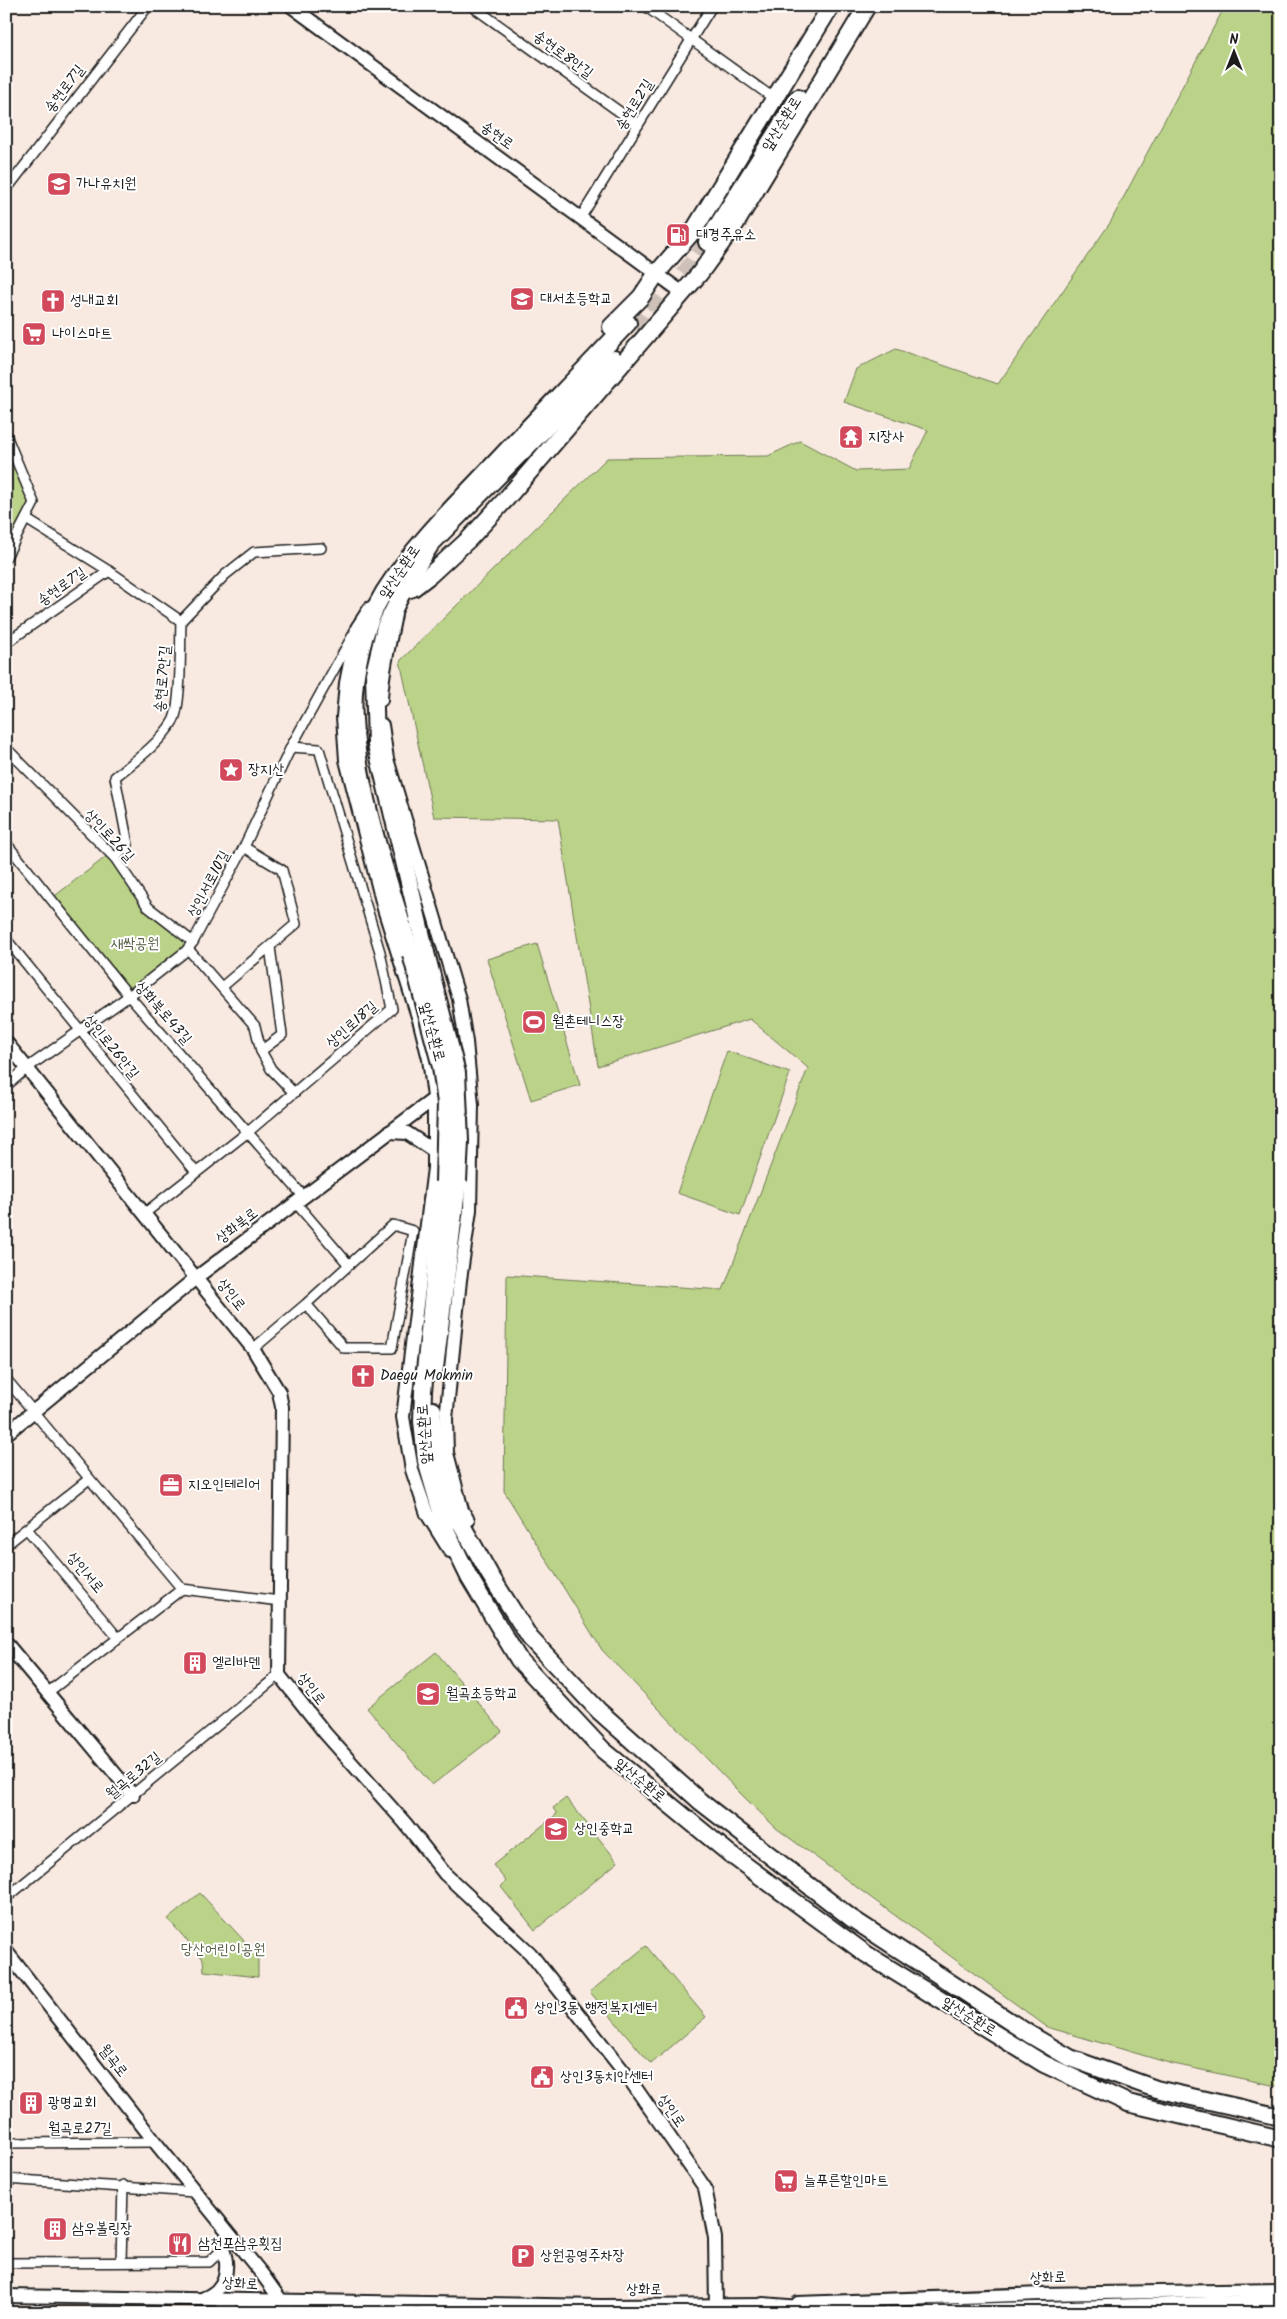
<svg xmlns="http://www.w3.org/2000/svg" width="1287" height="2319" font-family="Kalam,'Poor Story',sans-serif">
<rect width="100%" height="100%" fill="#f9eae1"/>
<filter id="ink" filterUnits="userSpaceOnUse"><feTurbulence type="fractalNoise" baseFrequency=".02" numOctaves="2"/><feDisplacementMap in="SourceGraphic" scale="10" xChannelSelector="R" yChannelSelector="G"/><feConvolveMatrix kernelMatrix="1 2 1 2 8 2 1 2 1" color-interpolation-filters="sRGB"/></filter>
<g filter="url(#ink)">
<g fill="#bbd389" stroke="#6c7852">
<path d="M1225,6h56v2081l-112,-24 -122,-36 -271,-199 -35,-34 -139,-144 -98,-159 3,-216 216,15 85,-222 -58,-49 -152,47 -40,-247 -124,-2 -34,-156 207,-203 161,-2 32,-15 56,30 53,-2 19,-39 -84,-28 12,-33 40,-20 102,35 112,-161z"/>
<path d="M6,435l28,68 -28,55z"/>
<path d="M111,853l37,54 45,35 -64,54 -77,-98z"/>
<path d="M537,944l43,141 -49,15 -44,-141z"/>
<path d="M727,1051l63,22 -50,142 -63,-22z"/>
<path d="M436,1652l66,79 -70,54 -65,-77z"/>
<path d="M566,1798l52,64 -83,68 -34,-43 5,-6 -13,-16 64,-51 -4,-6z"/>
<path d="M200,1893l58,63v21l-54,-6 -1,-12 -35,-40z"/>
<path d="M646,1946l60,71 -55,47 -61,-72z"/>
</g>
<g fill="none" stroke-linecap="round" stroke-linejoin="round">
<g stroke="#cdc1ba" stroke-width="16" stroke-dasharray="16 8" stroke-linecap="butt">
<path d="M628,323l33,-34"/>
<path d="M640,332l67,-90"/>
</g>
<defs>
<g id="street">
<path d="M472,6l166,119"/>
<path d="M645,6l131,94"/>
<path d="M6,190l142,-184"/>
<path d="M581,217l131,-211"/>
<path d="M6,435l28,68 -28,54"/>
<path d="M26,519l83,52 72,50"/>
<path d="M6,643l103,-72"/>
<path d="M6,748l109,110 33,49 45,35"/>
<path d="M6,843l123,153 175,201"/>
<path d="M115,858l13,-13 -13,-68c20,-16 44,-33 58,-56 9,-15 7,-80 8,-100l44,-46 29,-23 67,-4"/>
<path d="M6,939l189,232"/>
<path d="M188,949l67,77 6,25 10,18 23,24"/>
<path d="M223,986l73,-62 -14,-54 -38,-23"/>
<path d="M261,1051l21,-16 -12,-88"/>
<path d="M6,1086l21,-18 102,-72 57,-45 7,-9 51,-95 47,-100 62,-112"/>
<path d="M296,1203l53,62"/>
<path d="M145,1213l103,-81 144,-123 -12,-57 -61,-203 -28,-2"/>
<path d="M253,1349l53,-45 38,44h48l21,-117 -20,-6 -87,79"/>
<path d="M6,1379l176,210 98,12"/>
<path d="M27,1529l91,109"/>
<path d="M6,1545l83,-66"/>
<path d="M47,1693l135,-104"/>
<path d="M6,1898l273,-223"/>
<path d="M6,2143l149,-1"/>
<path d="M6,2179l188,13"/>
<path d="M121,2262l2,-77"/>
<path d="M6,2263l203,-1 14,-13 4,-17"/>
</g>
<g id="secondary">
<path d="M291,6l392,287"/>
<path d="M370,608l-13,20 -11,55 -3,34 3,43 38,149 36,114 9,36 5,38v71l-31,249 9,53 15,44 23,37"/>
<path d="M381,700c1,-30 9,-58 14,-86"/>
<path d="M382,725l5,34 72,240 7,43 6,63 -2,105 -10,70 -14,139 1,34 15,57 6,10"/>
<path d="M6,1042l247,307 26,43 3,15 -3,268 46,58 80,90 40,51 85,79 98,124 77,111 10,50 1,69"/>
<path d="M389,1132l18,1 27,18"/>
<path d="M6,1434l191,-157 242,-182"/>
<path d="M6,1643l127,152"/>
<path d="M6,1951l149,191 107,132 28,39"/>
<path d="M6,2296l595,10 170,-1"/>
<path d="M204,2298c22,-8 26,-30 19,-49"/>
<path d="M217,2298l16,15"/>
<path d="M798,2303l243,-9 240,-4"/>
</g>
<g id="highway">
<path d="M707,242l91,-144"/>
<path d="M611,327l30,-30 16,-24 37,-43 137,-224"/>
<path d="M403,591l10,-3 17,-13 39,-36 37,-40 194,-226 36,-50 131,-217"/>
<path d="M426,953l-50,-208 -2,-72 11,-46 24,-48 22,-35 183,-185"/>
<path d="M411,954c-22,-75 -53,-157 -57,-235 -3,-39 9,-93 30,-127 30,-47 70,-86 108,-126 45,-48 91,-95 136,-143"/>
<path d="M444,1182l-21,209 -1,30 4,40 21,71 22,45 50,83 84,90 127,104 136,100 178,110 84,39 153,36"/>
<path d="M435,1368l23,-187"/>
<path d="M433,1410l-1,10 9,56 13,35 36,64 40,63 69,73 102,91 150,116 178,116 41,24 86,31 125,28"/>
<path d="M763,2306l86,7"/>
<path d="M932,2313l349,-10"/>
</g>
</defs>
<use href="#street" stroke="#1c1c1c" stroke-width="12"/>
<use href="#secondary" stroke="#1c1c1c" stroke-width="16"/>
<use href="#highway" stroke="#1c1c1c" stroke-width="20"/>
<use href="#street" stroke="#fff" stroke-width="9"/>
<use href="#secondary" stroke="#fff" stroke-width="12"/>
<use href="#highway" stroke="#fff" stroke-width="16"/>
<defs>
<g id="highway-bridge">
<path d="M426,953l31,120 3,68 -2,40"/>
<path d="M411,954l30,113 5,36 -2,79"/>
</g>
</defs>
<use href="#highway-bridge" stroke="#1c1c1c" stroke-width="20" stroke-linecap="butt"/>
<use href="#highway-bridge" stroke="#fff" stroke-width="16"/>
</g>
</g>
<defs>
<symbol id="school-square" viewBox="-11 -11 22 22"><rect x="-9" y="-9" width="18" height="18" rx="4" fill="#d1495b" stroke="#fff"/><path d="M0-5L7-2L0 1L-7-2ZM-4 1L0 2.5L4 1V4Q0 6-4 4Z" fill="#fff"/></symbol>
<symbol id="fuel-square" viewBox="-11 -11 22 22"><rect x="-9" y="-9" width="18" height="18" rx="4" fill="#d1495b" stroke="#fff"/><path d="M-5.5-6h7V0h2V4h1.3V-2.5L3-4.5l.8-.8L6-3V5H2.5V1h-1V6h-7ZM-4.2-4.7v3.2H.2V-4.7Z" fill="#fff"/></symbol>
<symbol id="church-square" viewBox="-11 -11 22 22"><rect x="-9" y="-9" width="18" height="18" rx="4" fill="#d1495b" stroke="#fff"/><path d="M-1.2-6h2.4v3.5h3.3v2.4h-3.3V6h-2.4V-.1h-3.3v-2.4h3.3Z" fill="#fff"/></symbol>
<symbol id="supermarket-square" viewBox="-11 -11 22 22"><rect x="-9" y="-9" width="18" height="18" rx="4" fill="#d1495b" stroke="#fff"/><path d="M-6-5.5h2.5l.6 2H6L4.5 2H-2.5L-4.4-4H-6ZM-1.5 3.2a1.3 1.3 0 1 0 .1 0ZM3 3.2a1.3 1.3 0 1 0 .1 0Z" fill="#fff"/></symbol>
<symbol id="temple-square" viewBox="-11 -11 22 22"><rect x="-9" y="-9" width="18" height="18" rx="4" fill="#d1495b" stroke="#fff"/><path d="M0-6L5-2H3V0L6.5 2.5H4V6H1.5V3h-3V6H-4V2.5H-6.5L-3 0V-2H-5Z" fill="#fff"/></symbol>
<symbol id="sight-square" viewBox="-11 -11 22 22"><rect x="-9" y="-9" width="18" height="18" rx="4" fill="#d1495b" stroke="#fff"/><path d="M0-6L1.8-2.2L6-1.7L2.9 1.2L3.7 5.4L0 3.3L-3.7 5.4L-2.9 1.2L-6-1.7L-1.8-2.2Z" fill="#fff"/></symbol>
<symbol id="stadium-square" viewBox="-11 -11 22 22"><rect x="-9" y="-9" width="18" height="18" rx="4" fill="#d1495b" stroke="#fff"/><path d="M0-5a6.5 5 0 1 0 0 10a6.5 5 0 1 0 0-10ZM-3.5-1.8h7v3.6h-7Z" fill="#fff"/></symbol>
<symbol id="office-square" viewBox="-11 -11 22 22"><rect x="-9" y="-9" width="18" height="18" rx="4" fill="#d1495b" stroke="#fff"/><path d="M-6-3h4V-5.5h4V-3h4V5H-6ZM-1-4.5V-3h2v-1.5ZM-6 0V1H6V0Z" fill="#fff"/></symbol>
<symbol id="building-square" viewBox="-11 -11 22 22"><rect x="-9" y="-9" width="18" height="18" rx="4" fill="#d1495b" stroke="#fff"/><path d="M-4-6H4V6H1V3H-1V6H-4ZM-2.5-4.3h1.7v1.8h-1.7ZM.8-4.3h1.7v1.8H.8ZM-2.5-1h1.7V.8h-1.7ZM.8-1h1.7V.8H.8Z" fill="#fff"/></symbol>
<symbol id="civic-square" viewBox="-11 -11 22 22"><rect x="-9" y="-9" width="18" height="18" rx="4" fill="#d1495b" stroke="#fff"/><path d="M-.6-6.5H3V-4.5H.6V-3L4-1V1h2V6H-6V1h2V-1L-.6-3ZM-1.2 2.5V6h2.4V2.5Z" fill="#fff"/></symbol>
<symbol id="restaurant-square" viewBox="-11 -11 22 22"><rect x="-9" y="-9" width="18" height="18" rx="4" fill="#d1495b" stroke="#fff"/><path d="M-5-6h1v4h1v-4h1v4h1v-4h1v5L-1.5 .5V6h-2V.5L-5-1ZM5-6V6H3V1.5H1.5Q1.5-4 5-6Z" fill="#fff"/></symbol>
<symbol id="parking-square" viewBox="-11 -11 22 22"><rect x="-9" y="-9" width="18" height="18" rx="4" fill="#d1495b" stroke="#fff"/><path d="M-3.5-5.5H1a3.5 3.5 0 0 1 0 7H-1V5.5H-3.5ZM-1-3.4V-.6H.8a1.4 1.4 0 0 0 0-2.8Z" fill="#fff"/></symbol>
</defs>
<g fill-rule="evenodd">
<use href="#school-square" x="45" y="170" width="28" height="28"/>
<use href="#fuel-square" x="664" y="221" width="28" height="28"/>
<use href="#school-square" x="508" y="285" width="28" height="28"/>
<use href="#church-square" x="39" y="287" width="28" height="28"/>
<use href="#supermarket-square" x="20" y="320" width="28" height="28"/>
<use href="#temple-square" x="837" y="423" width="28" height="28"/>
<use href="#sight-square" x="217" y="756" width="28" height="28"/>
<use href="#stadium-square" x="520" y="1008" width="28" height="28"/>
<use href="#church-square" x="349" y="1362" width="28" height="28"/>
<use href="#office-square" x="157" y="1471" width="28" height="28"/>
<use href="#building-square" x="181" y="1649" width="28" height="28"/>
<use href="#school-square" x="414" y="1680" width="28" height="28"/>
<use href="#school-square" x="542" y="1815" width="28" height="28"/>
<use href="#civic-square" x="502" y="1994" width="28" height="28"/>
<use href="#civic-square" x="528" y="2063" width="28" height="28"/>
<use href="#building-square" x="17" y="2089" width="28" height="28"/>
<use href="#supermarket-square" x="772" y="2167" width="28" height="28"/>
<use href="#building-square" x="41" y="2215" width="28" height="28"/>
<use href="#restaurant-square" x="166" y="2230" width="28" height="28"/>
<use href="#parking-square" x="509" y="2242" width="28" height="28"/>
</g>
<g text-anchor="middle" dominant-baseline="central" stroke-width="4" stroke-linejoin="round" paint-order="stroke">
<g font-size="15" fill="#1c1c1c" stroke="#fff">
<text transform="translate(563 55) rotate(36)">송현로8안길</text>
<text transform="translate(65 89) rotate(-53)">송현로7길</text>
<text transform="translate(635 105) rotate(-58)">송현로2길</text>
<text transform="translate(782 124) rotate(-58)">앞산순환로</text>
<text transform="translate(497 136) rotate(36)">송현로</text>
<text transform="translate(400 572) rotate(-56)">앞산순환로</text>
<text transform="translate(62 587) rotate(-35)">송현로7길</text>
<text transform="translate(163 679) rotate(-85)">송현로7안길</text>
<text transform="translate(109 836) rotate(47)">상인로26길</text>
<text transform="translate(209 884) rotate(-62)">상인서로10길</text>
<text transform="translate(163 1013) rotate(49)">상화북로43길</text>
<text transform="translate(352 1025) rotate(-41)">상인로18길</text>
<text transform="translate(432 1032) rotate(75)">앞산순환로</text>
<text transform="translate(111 1047) rotate(51)">상인로26안길</text>
<text transform="translate(237 1226) rotate(-37)">상화북로</text>
<text transform="translate(231 1295) rotate(52)">상인로</text>
<text transform="translate(425 1434) rotate(-94)">앞산순환로</text>
<text transform="translate(85 1573) rotate(50)">상인서로</text>
<text transform="translate(311 1689) rotate(52)">상인로</text>
<text transform="translate(134 1776) rotate(-39)">월곡로32길</text>
<text transform="translate(640 1781) rotate(39)">앞산순환로</text>
<text transform="translate(969 2017) rotate(32)">앞산순환로</text>
<text transform="translate(113 2061) rotate(52)">월곡로</text>
<text transform="translate(671 2111) rotate(55)">상인로</text>
<text x="80" y="2129">월곡로27길</text>
<text transform="translate(1048 2278) rotate(-2)">상화로</text>
<text transform="translate(240 2284) rotate(3)">상화로</text>
<text x="644" y="2290">상화로</text>
</g>
<g font-size="15" fill="#1c1c1c" stroke="#fff" text-anchor="start">
<text x="76" y="184">가나유치원</text>
<text x="696" y="235">대경주유소</text>
<text x="540" y="299">대서초등학교</text>
<text x="70" y="301">성내교회</text>
<text x="52" y="334">나이스마트</text>
<text x="868" y="437">지장사</text>
<text x="248" y="770">장지산</text>
<text x="552" y="1022">월촌테니스장</text>
<text x="380" y="1376">Daegu Mokmin</text>
<text x="188" y="1485">지오인테리어</text>
<text x="212" y="1663">엘리바덴</text>
<text x="446" y="1694">월곡초등학교</text>
<text x="574" y="1829">상인중학교</text>
<text x="534" y="2008">상인3동 행정복지센터</text>
<text x="560" y="2077">상인3동치안센터</text>
<text x="48" y="2103">광명교회</text>
<text x="804" y="2181">늘푸른할인마트</text>
<text x="72" y="2229">삼우볼링장</text>
<text x="198" y="2244">삼천포삼우횟집</text>
<text x="540" y="2256">상원공영주차장</text>
</g>
<g font-size="15" fill="#545c42" stroke="#fff">
<text x="135" y="944">새싹공원</text>
<text x="223" y="1950">당산어린이공원</text>
</g>
</g>
<rect width="1287" height="2319" fill="none" stroke="#fff" stroke-width="25"/>
<rect x="12" y="12" width="1262" height="2294" fill="none" stroke="#1c1c1c" stroke-width="2" filter="url(#ink)"/>
<g transform="translate(1234 52)" stroke="#ffffff" stroke-width="4" paint-order="stroke">
<path d="M0-4L9 19L0 12L-9 19Z" fill="#1c1c1c"/>
<text y="-8" font-size="14" font-weight="bold" text-anchor="middle" fill="#1c1c1c">N</text>
</g>
</svg>
